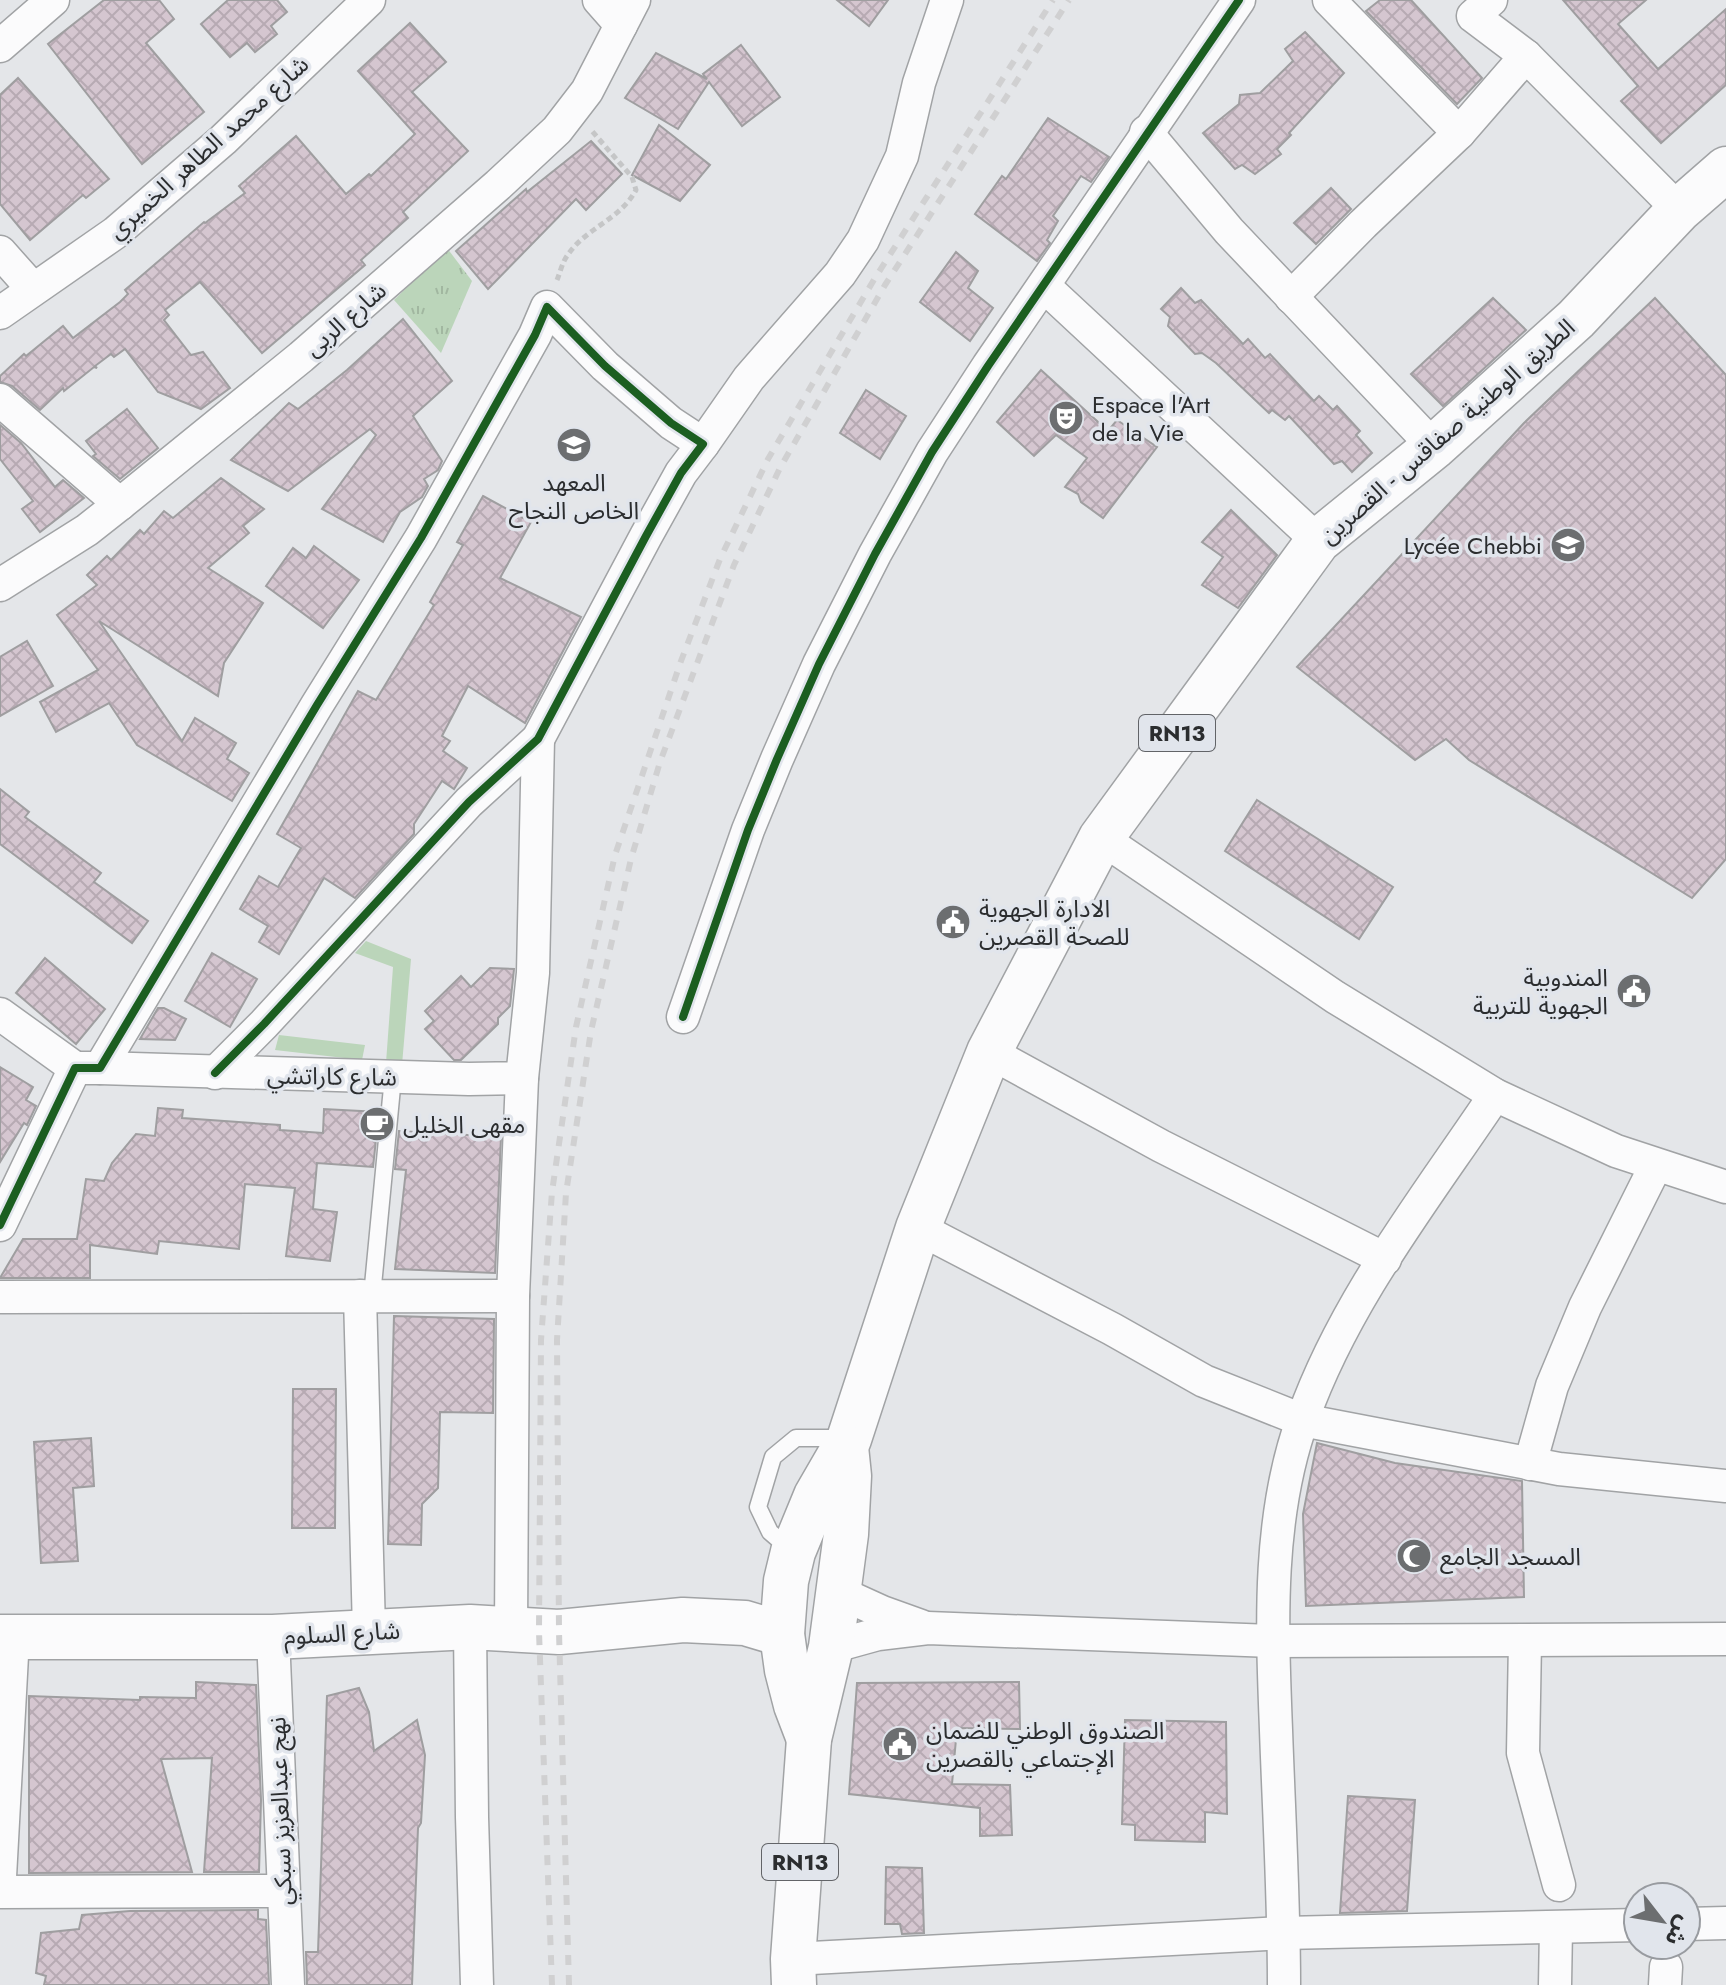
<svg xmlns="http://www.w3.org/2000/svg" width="1726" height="1985" font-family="Jost,'Noto Sans Arabic',sans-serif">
<defs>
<pattern id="grass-tufts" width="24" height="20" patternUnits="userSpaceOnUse" patternTransform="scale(2)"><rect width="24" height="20" fill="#bbd5ba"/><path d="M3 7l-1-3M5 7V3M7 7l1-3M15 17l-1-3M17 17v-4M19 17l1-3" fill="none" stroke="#a1b7a0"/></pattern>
<pattern id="building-cross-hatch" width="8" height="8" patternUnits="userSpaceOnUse" patternTransform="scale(2)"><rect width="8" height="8" fill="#d5c6d0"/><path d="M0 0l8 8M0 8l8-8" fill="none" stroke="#b7aab3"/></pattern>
</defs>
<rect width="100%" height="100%" fill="#e4e6e9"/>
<path fill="url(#grass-tufts)" d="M447,248l25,33 -31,72 -47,-53z"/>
<g fill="#bbd5ba">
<path d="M366,941l45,18 -9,106 -16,-2 7,-96 -38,-14z"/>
<path d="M279,1035l86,10 -3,15 -87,-10z"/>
</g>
<g fill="url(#building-cross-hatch)" stroke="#9f9ea0" stroke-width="2">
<path d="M104,0h55l15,19 -28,24 58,69 -62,52 -94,-120z"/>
<path d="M228,0h49l10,12 -16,14 6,8 -22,18 -8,-9 -17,14 -29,-33z"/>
<path d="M837,0h51l-19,26z"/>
<path d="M1380,0h31l71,78 -25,26 -91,-93z"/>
<path d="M1563,0h83l-28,24 40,45 68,-60v76l-65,58 -40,-42 17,-15z"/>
<path d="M410,23l36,39 -34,30 56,59 -65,61 5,6 -47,42 4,5 -103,88 -62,-71 -35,28 4,5 -5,5 27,35 12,-3 27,36 -29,21 -43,-17 -33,-43 -11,8 -3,-3 -16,12 2,2 -3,-1 -30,24 -1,-3 -23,22 -28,-24 -12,-4v-6l24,-22 2,2 37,-30 10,12 47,-36 8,-8 -3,-4 79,-68 1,1 40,-30 -6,-7 57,-50 50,58 23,-20 2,2 44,-42 -57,-63z"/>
<path d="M1305,32l39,41 -55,60 2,2 -14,14 4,5 -26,20 -13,-9 -7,4 -32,-36 36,-29 1,-9 20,-2 33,-32 -8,-12z"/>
<path d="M741,45l39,52 -38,29 -33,-44 -31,47 -53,-31 31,-45 51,26 -4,-5z"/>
<path d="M18,78l91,101 -23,19 -3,-3 -53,45 -30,-36v-109z"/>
<path d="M1048,118l61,39 -18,25 -10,-6 -28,40 5,5 -11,19 3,3 -13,18 -62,-47 27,-38 4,3z"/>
<path d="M659,125l51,40 -30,36 -48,-26z"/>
<path d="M591,141l31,33 -36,36 -10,-11 -88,90 -32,-38 70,-62 1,3z"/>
<path d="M1331,188l20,21 -35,35 -22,-21z"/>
<path d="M956,252l22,19 -10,17 25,20 -23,33 -50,-39z"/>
<path d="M1181,288l14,15 6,-3 42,44 5,-5 17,19 5,-4 44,47 5,-5 14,14 4,-4 23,25 -4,4 16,18 -20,19 -10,-11 -8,3 -45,-48 -4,4 -13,-10 -3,3 -53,-50 -14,-10 -7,1 -27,-28 2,-9 -9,-8z"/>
<path d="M1493,298l33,32 -83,76 -32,-32z"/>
<path d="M1655,298l71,77v484l-34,39 -223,-138 -23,-21 -31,21 -118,-93 227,-244z"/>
<path d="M403,319l49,62 -39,35 29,45 -4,9 -14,9 4,7 -6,11 -22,15 -17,30 -61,-33 54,-74 -6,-6 -82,62 -57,-31 58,-57 9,6 49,-39z"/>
<path d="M1041,370l67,61 9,-11 40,27 -54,71 -22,-16 -3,-8 -13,-7 22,-29 -31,-23 -22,21 -37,-34z"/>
<path d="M866,390l40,26 -26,43 -40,-26z"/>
<path d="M127,409l31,39 -38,31 -27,-23 3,-2 -10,-13z"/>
<path d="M0,425l21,18 34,44 8,-7 21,18 -44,34 -18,-23 11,-8 -33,-42z"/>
<path d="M221,478l43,31 -21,17 6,7 -41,35 55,35 -39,60 -6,33 -119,-75 83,120 13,-23 41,25 -9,16 22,14 -17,28 -95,-56 -28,-42 -53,29 -16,-30 58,-32 -41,-55 40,-30 -10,-10 20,-19 4,4 29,-30 4,4 20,-23 9,7z"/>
<path d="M483,496l48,26 -31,56 81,39 -56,106 -57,-37 -26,50 8,5 -7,10 24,17 -13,21 -12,-8 -28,43v10l-59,64 -31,-20 -45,76 -20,-12 9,-16 -28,-17 19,-33 19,11 23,-39 -24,-14 81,-143 18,9 58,-95 -4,-3 33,-57 -6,-3z"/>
<path d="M1231,510l46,45 -39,53 -36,-23 21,-28 -21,-15z"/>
<path d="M314,546l45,34 -36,48 -57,-42 27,-38 13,10z"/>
<path d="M27,641l26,45 -53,30v-59z"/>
<path d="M0,789l29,23 -4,5 76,56 -7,9 54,39 -16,22 -132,-99z"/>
<path d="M1257,800l136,87 -34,52 -134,-88z"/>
<path d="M212,953l45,26 -27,48 -45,-26z"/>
<path d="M45,958l60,51 -29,35 -60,-51z"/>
<path d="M490,968l24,1 -4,37 -12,12v6l-37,36h-7l-29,-31 9,-8 -9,-10 36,-35 10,11z"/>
<path d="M158,1008h6l22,11 -11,21 -35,-1z"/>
<path d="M0,1067l33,20 -7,13 10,6 -9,19 -3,-2 -24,39z"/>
<path d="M158,1108l25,2 -1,8 98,7v5l43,3 1,-24 55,3 -6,55 -56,-4 -4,46 24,3 -7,49 -44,-5 9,-68 -50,-4 -6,65 -80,-8 -2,13 -67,-9v33h-90l23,-39h54l9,-60 18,2 8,-18 24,-29 19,2z"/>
<path d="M399,1131l102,6 -6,136 -100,-4 11,-99 -11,-1z"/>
<path d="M394,1316l100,3 -1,94 -53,-1 -2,76 -16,16 -1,41 -33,-1z"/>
<path d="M293,1389h43l-1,139h-43z"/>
<path d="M91,1438l3,48 -21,2 5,73 -37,2 -7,-121z"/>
<path d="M1317,1443l78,20 127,18 2,116 -218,9 -3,-92z"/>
<path d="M196,1682l60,3 5,115 -2,72h-55l8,-114 -51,1 31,113 -163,1v-177l111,4v-3l56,1z"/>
<path d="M1019,1682l1,47 -63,-1 -5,56 58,1 2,50 -32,1v-28l-131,-14 8,-111z"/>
<path d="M359,1688l10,24 5,39 43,-31 8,35 -4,68 -3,5 -6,157h-105l-1,-33h12l9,-256z"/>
<path d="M1125,1720l101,2 1,92 -22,-2v30l-70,-2v-15l-13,-1z"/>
<path d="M1348,1796l67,4 -8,111 -67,2z"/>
<path d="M886,1867l36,1 2,65 -22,1 -2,-10h-15z"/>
<path d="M258,1910v9l8,1 3,65h-225l2,-9 -10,-3 5,-40 38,-4 3,-14 48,-4z"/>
</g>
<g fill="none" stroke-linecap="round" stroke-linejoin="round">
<defs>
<g id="lane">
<path d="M372,1296l21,-219"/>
<path d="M792,1551l-22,-19 -12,-25 15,-50 23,-19h50"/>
</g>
<g id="street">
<path d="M599,0l22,25"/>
<path d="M1329,0l130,133"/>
<path d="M1491,0l-18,16 53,40 153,154"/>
<path d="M0,46l53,-46"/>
<path d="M1146,132l83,99 205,216"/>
<path d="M0,252l33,37"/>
<path d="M1045,287l273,254"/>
<path d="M1291,297l72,-73 96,-91 67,-77"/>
<path d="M0,313l115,-80 108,-93 146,-140"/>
<path d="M0,400l120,104"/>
<path d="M703,444l46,-66 91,-104 23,-34 39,-84 17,-73 28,-83"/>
<path d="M0,585l87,-55 33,-26 181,-147 197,-172 59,-55 30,-39 47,-91"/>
<path d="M1101,838l234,159 160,98 121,56 110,36"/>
<path d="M0,1014l75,54"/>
<path d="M683,1017l65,-187 29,-71 42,-95 56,-110 57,-102 56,-86 251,-366"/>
<path d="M989,1052l172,94 224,113"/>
<path d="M100,1068l369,11 53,-1 11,-105 5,-234"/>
<path d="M0,1225l75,-157h25l217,-363 104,-167 114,-203 12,-28 58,59 66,57 32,21 -22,29 -35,63 -108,203 -69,63 -205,222 -49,49"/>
<path d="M918,1228l194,101 92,52 98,39 257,49 167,17"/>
<path d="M360,1296l9,334"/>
<path d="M0,1297l513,-1"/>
<path d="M1530,1464l22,-78 33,-79 71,-142"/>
<path d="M838,1592l44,20 39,14"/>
<path d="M470,1627l2,190 5,168"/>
<path d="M511,1631l2,-335 9,-218"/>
<path d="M273,1637l15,348"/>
<path d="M1525,1641l-2,112 36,132"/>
<path d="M831,1647l47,-13 50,-6 344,13 454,-2"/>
<path d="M0,1877l13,-240"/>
<path d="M0,1892l283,-1"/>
<path d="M1686,1924l40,-1"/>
<path d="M793,1959l491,-26 354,-8"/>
<path d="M1284,1985c0,-85 -5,-170 -8,-255 -4,-104 -9,-213 27,-312 42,-118 123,-220 192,-323"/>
<path d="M1555,1985l1,-57"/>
<path d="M1665,1985l1,-18"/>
</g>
<path id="secondary" d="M0,1637h273l197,-10 89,5 124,-12 62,3 37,11"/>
<g id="primary">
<path d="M809,1739l-13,-34 -9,-35 -5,-36 4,-53 7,-29 23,-56 33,-57 69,-211 71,-176 112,-214 217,-297 116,-94 142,-128 103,-109 47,-41"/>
<path d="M794,1985l-1,-26 16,-220 22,-92 15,-113 3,-58 -3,-29"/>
</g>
</defs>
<use href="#lane" stroke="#a1a3a5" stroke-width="19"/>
<use href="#street" stroke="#a1a3a5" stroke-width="35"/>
<use href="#secondary" stroke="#a1a3a5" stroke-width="47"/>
<use href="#primary" stroke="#a1a3a5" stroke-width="47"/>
<path stroke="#c5c6c7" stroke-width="5" stroke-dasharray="6 4" stroke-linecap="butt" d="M557,280c3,-7 5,-17 10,-24 18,-28 53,-36 69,-66l-4,-13 -41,-47"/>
<use href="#lane" stroke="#fbfbfc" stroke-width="16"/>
<use href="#street" stroke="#fbfbfc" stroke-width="32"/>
<use href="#secondary" stroke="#fbfbfc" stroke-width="44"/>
<use href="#primary" stroke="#fbfbfc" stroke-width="44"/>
<g stroke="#d0d0d1" stroke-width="6" stroke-dasharray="10 10" stroke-linecap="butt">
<path d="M552,1985l-13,-353 2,-292 11,-148 24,-165 39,-172 66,-194 39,-102 48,-100 107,-181 178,-278"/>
<path d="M569,1985l-10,-353 -2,-292 9,-147 25,-162 40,-172 29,-97 74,-197 46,-97 105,-183 184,-285"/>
</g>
<defs>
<g id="cycleway">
<path d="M683,1017l65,-187 29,-71 42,-95 56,-110 57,-102 56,-86 251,-366"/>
<path d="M0,1225l75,-157h25l217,-363 104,-167 114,-203 12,-28 58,59 66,57 32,21 -22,29 -35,63 -108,203 -69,63 -205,222 -49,49"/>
</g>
</defs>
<use href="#cycleway" stroke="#e1e5ec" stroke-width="13"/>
<use href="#cycleway" stroke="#1b5e20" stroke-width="8"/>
</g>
<defs>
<symbol id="theatre-disc" viewBox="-11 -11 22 22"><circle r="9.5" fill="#6c6e70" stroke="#e1e5ec"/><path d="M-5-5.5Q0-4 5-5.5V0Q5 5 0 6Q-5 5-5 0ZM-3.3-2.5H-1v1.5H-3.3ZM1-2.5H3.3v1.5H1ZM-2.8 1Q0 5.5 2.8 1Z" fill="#fff"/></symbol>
<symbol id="school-disc" viewBox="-11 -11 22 22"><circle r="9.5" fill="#6c6e70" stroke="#e1e5ec"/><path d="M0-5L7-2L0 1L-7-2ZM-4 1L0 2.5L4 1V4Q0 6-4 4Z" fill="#fff"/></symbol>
<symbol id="civic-disc" viewBox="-11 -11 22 22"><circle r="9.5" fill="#6c6e70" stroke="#e1e5ec"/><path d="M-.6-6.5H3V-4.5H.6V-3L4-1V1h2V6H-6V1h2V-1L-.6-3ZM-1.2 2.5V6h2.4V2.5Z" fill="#fff"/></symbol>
<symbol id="cafe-disc" viewBox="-11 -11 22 22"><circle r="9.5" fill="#6c6e70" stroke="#e1e5ec"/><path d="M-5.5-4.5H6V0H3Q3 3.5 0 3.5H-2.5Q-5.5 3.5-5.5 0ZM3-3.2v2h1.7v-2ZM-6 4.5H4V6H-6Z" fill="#fff"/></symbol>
<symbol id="mosque-disc" viewBox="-11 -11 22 22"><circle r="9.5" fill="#6c6e70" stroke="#e1e5ec"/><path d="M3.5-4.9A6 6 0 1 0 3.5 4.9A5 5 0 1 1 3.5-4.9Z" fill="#fff"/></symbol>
</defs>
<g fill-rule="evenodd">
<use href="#theatre-disc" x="1046" y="398" width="40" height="40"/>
<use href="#school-disc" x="554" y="425" width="40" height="40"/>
<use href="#school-disc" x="1548" y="525" width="40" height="40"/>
<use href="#civic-disc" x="933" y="902" width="40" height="40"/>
<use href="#civic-disc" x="1614" y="971" width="40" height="40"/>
<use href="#cafe-disc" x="357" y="1104" width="40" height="40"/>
<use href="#mosque-disc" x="1394" y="1536" width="40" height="40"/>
<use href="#civic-disc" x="880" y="1724" width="40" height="40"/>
</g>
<g text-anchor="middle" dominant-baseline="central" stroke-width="7" stroke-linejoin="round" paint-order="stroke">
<g fill="#e1e5ec" stroke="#626468" stroke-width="2">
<rect x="1139" y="715" width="76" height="36" rx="6"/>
<rect x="762" y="1844" width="76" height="36" rx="6"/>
</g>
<g font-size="22" font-weight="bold" fill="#2b2d2f">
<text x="1177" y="733">RN13</text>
<text x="800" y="1862">RN13</text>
</g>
<g font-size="24" fill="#2b2d2f" stroke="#e1e5ec">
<text transform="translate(208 147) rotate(-42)">شارع محمد الطاهر الخميري</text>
<text transform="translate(345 319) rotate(-41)">شارع الربى</text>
<text transform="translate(1447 431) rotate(-41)">الطريق الوطنية صفاقس - القصرين</text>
<text transform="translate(332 1076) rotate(1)">شارع كاراتشي</text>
<text transform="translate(342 1633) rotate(-3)">شارع السلوم</text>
<text transform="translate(280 1811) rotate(-92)">نهج عبدالعزيز سبكي</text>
</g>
<g font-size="24" fill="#2b2d2f" stroke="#e1e5ec" text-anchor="start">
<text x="1092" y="404">Espace l'Art<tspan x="1092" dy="28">de la Vie</tspan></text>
<text x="574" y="482" text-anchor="middle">المعهد<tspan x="574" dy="28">الخاص النجاح</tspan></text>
<text x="1542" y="545" text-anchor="end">Lycée Chebbi</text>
<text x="979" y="908">الادارة الجهوية<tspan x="979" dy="28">للصحة القصرين</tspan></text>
<text x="1608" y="977" text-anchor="end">المندوبية<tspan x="1608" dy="28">الجهوية للتربية</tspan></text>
<text x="403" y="1124">مقهى الخليل</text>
<text x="1440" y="1556">المسجد الجامع</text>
<text x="926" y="1730">الصندوق الوطني للضمان<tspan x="926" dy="28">الإجتماعي بالقصرين</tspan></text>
</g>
</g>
<g transform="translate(1662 1921) rotate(121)"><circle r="38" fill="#e1e5ec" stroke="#989ba0" stroke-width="2"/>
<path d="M0-6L14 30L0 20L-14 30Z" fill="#6c6e70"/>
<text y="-12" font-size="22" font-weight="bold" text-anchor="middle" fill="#2b2d2f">ش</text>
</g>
</svg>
